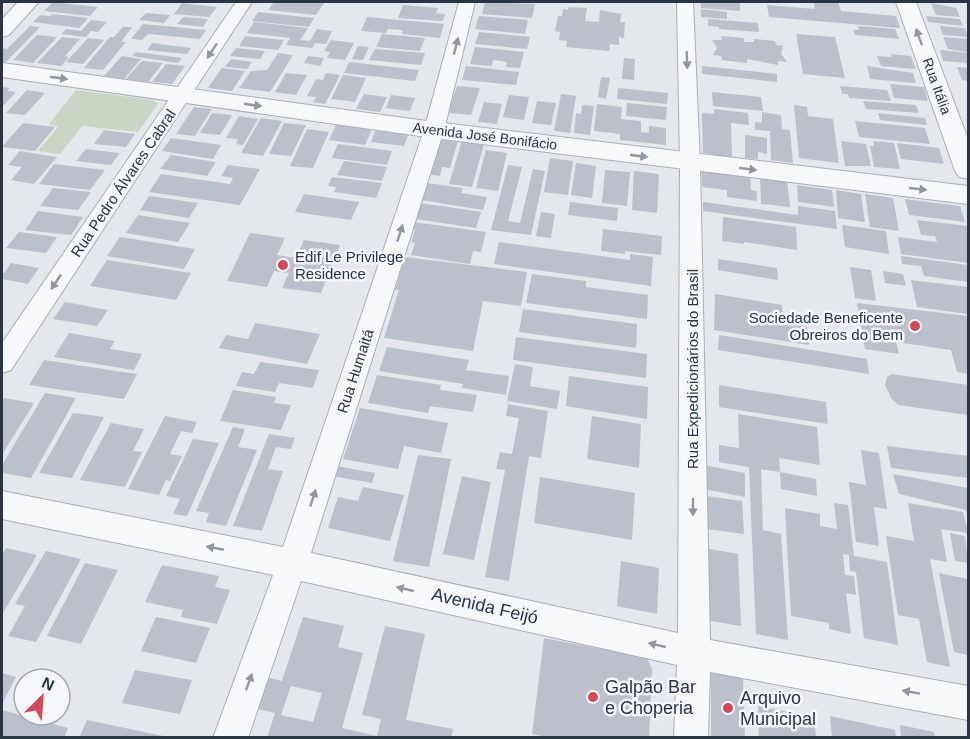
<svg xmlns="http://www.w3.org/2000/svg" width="970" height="739" font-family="Helvetica,sans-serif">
<rect width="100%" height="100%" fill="#e4e7ec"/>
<path fill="#c9d6c5" d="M76,90l77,10 5,4 -20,28 -56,-6 -22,28 -22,-3 20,-24 -9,-3z"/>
<g fill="#bbc0ca" fill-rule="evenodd">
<path d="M53,2l45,5 -8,9 -46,-5z"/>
<path d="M274,2h34l16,1 -8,12 -48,-5z"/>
<path d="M485,2l50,2 -3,14 -50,-4z"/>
<path d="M701,2l39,1v8l-39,-3z"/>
<path d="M814,2h24l3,9 55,5 4,12 -131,-11 -2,-12 48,4z"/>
<path d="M182,3l35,4 -8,10 -35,-3z"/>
<path d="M931,3l25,5 4,9 -24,-2z"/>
<path d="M403,5l35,3 -2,5 9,1 -2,7 -45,-3z"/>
<path d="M569,7l18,1 -2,13 14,1 1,-12 21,4 -1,8h5l-1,16 -5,-1v8l-9,-1 -1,7 -43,-4 1,-6 -8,-1 1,-8 -5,-1 3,-15h4l1,-7 5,1z"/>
<path d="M701,9l26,3v7l-26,-2z"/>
<path d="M258,12l56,6 -5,9 -57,-6z"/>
<path d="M146,13l24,2 -6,8 -25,-3z"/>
<path d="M53,14l35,4 -9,10 -46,-6 7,-7 10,1z"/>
<path d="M479,16l49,4 -3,14 -50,-5z"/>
<path d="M926,16l34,3 3,7 -35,-4z"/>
<path d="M183,17l25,2 -5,8 -26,-3z"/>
<path d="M367,17l77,7 -4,14 -38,-4 1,-4 -15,-1 -2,4 -25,-2z"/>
<path d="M708,19l50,4 1,9 -40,-3v-2l-11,-1z"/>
<path d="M91,20l16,2 -9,10 -7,-1 -5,6 -25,-3 5,-5 15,2z"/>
<path d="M254,22l54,6 -8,12 10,1 7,-12 15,2 -6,13 -11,-1 -3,5 -26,-3 4,-7 -43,-5z"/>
<path d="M143,24l63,6 -6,9 -52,-5 -6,6 -11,-1z"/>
<path d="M30,26l10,1 -35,36h-3v-15l5,1z"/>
<path d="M858,26l37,3 4,10 -44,-4 -2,-5h6z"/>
<path d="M940,26l25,2 3,9 -25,-2z"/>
<path d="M123,27h9l-11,15h5l-23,28 -19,-2 26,-31h4z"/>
<path d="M479,32l51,5 -3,12 -52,-5z"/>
<path d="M382,34l43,4 -5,13 -44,-4z"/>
<path d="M796,34l39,3 10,41 -42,-4z"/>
<path d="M37,35l20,2 -24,26 -20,-3z"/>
<path d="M245,36l39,4 -6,10 -39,-4z"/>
<path d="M721,36l23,2v4h10v-3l21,2 1,4 7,1 -2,8 6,8 -9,-1v4l-31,-6v4l-25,-3 -1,-4 -8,-1 4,-7 -5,-8h10z"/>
<path d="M62,37l18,2 -15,17 4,1 -8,9 -24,-3z"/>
<path d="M943,37l25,2v13l-20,-3z"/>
<path d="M88,38l16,2 -21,24 -17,-2z"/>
<path d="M331,40l23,3 -9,17 -18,-2 3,-6 -6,-1z"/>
<path d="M152,43l39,5 -4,6 -40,-4z"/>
<path d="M358,46l11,1 -6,13 -11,-1z"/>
<path d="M475,47l49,5 -4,16 -14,-1 1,-5 -14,-2 -1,6 -22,-2z"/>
<path d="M236,48l29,3 -5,8 -30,-3z"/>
<path d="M375,49l50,4 -4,12 -52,-5z"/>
<path d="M940,50l28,3v10l-25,-2z"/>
<path d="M136,52l46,6 -4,5 -46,-7z"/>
<path d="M278,53l15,2 -23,37 -31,-4 12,-17 16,-1z"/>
<path d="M891,54l20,2 5,13 -35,-3 -4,-10 15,1z"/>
<path d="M122,56l19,3 -17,20 -20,-3z"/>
<path d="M308,56l16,2 -4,8 -16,-3z"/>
<path d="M624,58l11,1 -1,21 -12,-1z"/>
<path d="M231,59l21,3 -5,7 -22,-2z"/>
<path d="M142,61l21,2 -15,19 -22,-3z"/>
<path d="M349,62l70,8 -4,11 -71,-8z"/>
<path d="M166,64l19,2 -13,18 -20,-2z"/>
<path d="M466,66l53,6 -3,13 -54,-5z"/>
<path d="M702,66l75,8v8l-75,-8z"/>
<path d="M867,66l46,7 3,10 -46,-4z"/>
<path d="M957,67l11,1v13l-6,-1z"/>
<path d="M222,68l23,3 -13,20 -24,-3z"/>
<path d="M286,73l21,2 -11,20 -21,-3z"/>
<path d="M326,73l14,2 -15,29 -12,-2 3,-5 -9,-1 9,-17 7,1z"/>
<path d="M343,75l23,3 -11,24 -24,-3z"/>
<path d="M601,77l9,1 -4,21 -8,-2z"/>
<path d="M890,84l34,3 4,14 -34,-3z"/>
<path d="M457,86l23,2 -9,27 -23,-2z"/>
<path d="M840,86l47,4 4,11 -42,-3 -1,-4h-6z"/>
<path d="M2,87l8,1 -3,3 9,1 -14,15z"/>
<path d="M618,88l50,5 -1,11 -50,-5z"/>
<path d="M27,90l18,3 -20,22 -19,-2z"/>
<path d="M712,92l49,5 2,14 -50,-5z"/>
<path d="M364,94l23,3 -7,15 -24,-3z"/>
<path d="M561,94l15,2 -6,37 -16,-2z"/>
<path d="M391,95l24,3 -5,13 -24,-3z"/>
<path d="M509,95l20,2 -5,23 -21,-3z"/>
<path d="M537,101l19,2 -5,22 -19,-2z"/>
<path d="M863,101l53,4 3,8 -53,-4z"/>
<path d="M484,102l18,2 -5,20 -19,-2z"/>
<path d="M627,103l40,4 -1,13 -40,-4z"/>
<path d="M597,104l25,3 -1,12 20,2v11l8,1v-7l17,2v17l-46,-5v-6l-26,-3z"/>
<path d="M582,105l12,1 -4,29 -16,-2 2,-20 5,1z"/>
<path d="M794,105l13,2 1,9 25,3 6,44 -40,-5z"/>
<path d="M194,107l18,2 -17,27 -19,-2z"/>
<path d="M714,109l34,4 1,12 -18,-2 1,34 -29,-4 -1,-40 12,1z"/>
<path d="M762,112l19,3 1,14 8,1 3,33 -22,-3 -1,-29 -15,-1v-8l7,1z"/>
<path d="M212,113l20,2 -12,20 -20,-2z"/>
<path d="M878,113l47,5 2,7 -47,-5z"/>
<path d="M239,116l19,3 -15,26 -7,-1 2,-5 -12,-1z"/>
<path d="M261,118l21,3 -19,35 -22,-3z"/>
<path d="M855,121l70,7 5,16 -71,-7z"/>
<path d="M23,123l32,4 -20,24 -33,-4z"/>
<path d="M284,123l22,2 -15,31 -22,-2z"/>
<path d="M336,125l36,4 -7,16 -36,-5z"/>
<path d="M307,129l22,3 -16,36 -23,-2z"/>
<path d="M376,129l33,4 -5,13 -33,-4z"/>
<path d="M104,130l31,4 -9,13 -32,-3z"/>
<path d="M745,135l22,3v16l-9,-2v7l-13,-1z"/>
<path d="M171,138l50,7 -8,14 -51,-8z"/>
<path d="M437,138l21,3 -8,27 -8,-1 -2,9 -15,-2z"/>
<path d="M462,141l22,3 -12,43 -23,-3z"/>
<path d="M841,141l25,3 5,22h-26z"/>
<path d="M873,141l21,2 6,26 -26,-2 -4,-21h4z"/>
<path d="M897,143l42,5 5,16 -43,-5z"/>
<path d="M338,144l54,7 -5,14 -55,-7z"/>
<path d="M86,149l34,4 -9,12 -35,-4z"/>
<path d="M486,150l21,3 -9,38 -22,-3z"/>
<path d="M20,151l37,6 -23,27 -23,-4 11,-13 -14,-2z"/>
<path d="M171,155l45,7 -9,14 -47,-7z"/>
<path d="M550,158l23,3 -5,34 -24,-3z"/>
<path d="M344,161l43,6 -5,14 -45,-6z"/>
<path d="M576,163l20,3 -4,32 -21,-3z"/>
<path d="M54,164l51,6 -15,20 -51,-6z"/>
<path d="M228,165l32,4 -20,36 -91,-13 12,-18 69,10 3,-6 -12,-2z"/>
<path d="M508,165l14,2 -14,54 12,2 13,-54 12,2 -14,64 -40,-5z"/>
<path d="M605,170l25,2 -3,34 -25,-3z"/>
<path d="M634,171l25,3 -2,39 -25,-3z"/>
<path d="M702,171l48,5 1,14 6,1v10l-30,-4v-7l-25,-3z"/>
<path d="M332,177l50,6 -6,15 -42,-6 2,-5 -8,-1z"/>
<path d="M760,177l27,4 3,26 -29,-3z"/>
<path d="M419,182l44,6 -2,5 26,4 -4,13 -62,-10z"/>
<path d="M797,185l35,5 2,17 -36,-5z"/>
<path d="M53,188l38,4 -13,18 -38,-4z"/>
<path d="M836,190l25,4 4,28 -27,-4z"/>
<path d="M304,194l55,8 -8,18 -56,-8z"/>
<path d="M865,194l28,4 6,33 -29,-4z"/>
<path d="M149,196l49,7 -9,15 -49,-8z"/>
<path d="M905,199l55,7 5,16 -56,-7z"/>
<path d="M570,202l48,6 -1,13 -49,-6z"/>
<path d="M703,202l95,13v-9l37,5 2,18 -134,-18z"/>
<path d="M421,203l60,9 -5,16 -61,-9z"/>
<path d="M38,211l45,6 -12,18 -46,-5z"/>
<path d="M541,212l14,2 -4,24 -15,-2z"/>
<path d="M138,215l52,8 -12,19 -52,-9z"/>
<path d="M723,217l73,10 1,23 -53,-8v2l-22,-3z"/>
<path d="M917,220l51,6v37l-67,-9 -3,-17 39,5 -2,-6 -14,-1z"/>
<path d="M406,221l80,11 -5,20 -8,-1 -3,13 -59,-9 4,-12 -4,-1 4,-12 -11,-1z"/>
<path d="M842,225l44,6 3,23 -44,-7z"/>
<path d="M603,229l59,7 -1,19 -36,-4v3l-24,-3z"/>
<path d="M19,232l38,5 -11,16 -40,-5z"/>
<path d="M250,233l35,5 -8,17 19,3 8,-18 36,5 -19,48 -39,-5 7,-15 -15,-2 -7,16 -40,-6z"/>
<path d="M120,237l75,12 -11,20 -77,-13z"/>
<path d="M499,242l131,18v-6l23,3 -2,29 -157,-22z"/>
<path d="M901,256l67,9v17l-44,-6 -3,-10 -19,-2z"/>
<path d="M405,257l122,15 -6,34 -38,-5 -10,50 -89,-13 15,-48h-4z"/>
<path d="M718,259l59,9 1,12 -60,-10z"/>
<path d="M107,260l84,13 -15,27 -86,-14z"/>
<path d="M11,263l28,5 -11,16 -26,-5v-3z"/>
<path d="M850,267l21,3 5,31 -21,-3z"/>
<path d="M883,271l20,3 3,12 -21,-3z"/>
<path d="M532,274l54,7v6l62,8 -1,24 -121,-16z"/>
<path d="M911,280l57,7v27l-51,-7z"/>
<path d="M715,294l67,11 1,18 24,4 2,18 -95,-15z"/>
<path d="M65,302l43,8 -11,16 -44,-7z"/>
<path d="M857,303l111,13v58l-11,-2 -6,-22 -55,-8 3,12 -34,-5z"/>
<path d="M523,309l114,15 -1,24 -117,-16z"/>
<path d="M255,323l65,11 -13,30 -88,-16 7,-13 22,4z"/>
<path d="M69,333l46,8 -5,8 32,5 -8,16 -80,-13z"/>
<path d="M719,335l148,24 2,15 -151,-24z"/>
<path d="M516,337l131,17 -1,24 -133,-18z"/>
<path d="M387,347l82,13 -3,10 43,6 -3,19 -44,-7 1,-4 -84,-13z"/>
<path d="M44,360l93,14 -13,25 -95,-14z"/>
<path d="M260,362l59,8 -6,18 -34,-5 -4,9 -39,-6 6,-14 12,2z"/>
<path d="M515,364l18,3 -3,19 30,5 -3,18 -50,-8z"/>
<path d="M892,374l76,11v30l-70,-10 -7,-7 -6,-13 2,-8z"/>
<path d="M377,375l64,10 -1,5 37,5 -4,17 -43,-6 -2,7 -60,-10z"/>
<path d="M569,376l79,11 -1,32 -81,-13z"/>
<path d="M719,385l107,17 2,22 -109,-17z"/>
<path d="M233,390l43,7 -2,6 17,2 -10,25 -61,-9z"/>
<path d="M45,393l31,5 -45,80 -29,-5v-8z"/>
<path d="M4,398l30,5 -32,52v-53z"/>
<path d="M508,404l40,7 -7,47 -12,-2 -20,125 -24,-4 20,-107 -9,-1 4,-17 12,2 7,-36 -13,-2z"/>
<path d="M360,408l88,15 -7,30 -37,-7 -6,23 -55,-10z"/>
<path d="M73,413l31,4 -32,61 -33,-5z"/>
<path d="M738,414l79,13 3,38 -41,-7 1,14 36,7 1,17 -36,-7 -1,-17 -19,-3 2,61 18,4 7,106 -32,-6 -7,-167 -30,-5v-17l20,3z"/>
<path d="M165,416l32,6 -5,11 -11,-2 -11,23 12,2 -12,25 -4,-1 -7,15 -31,-6z"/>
<path d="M592,416l49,8 -2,44 -52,-9z"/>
<path d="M111,423l33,6 -11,22 9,1 -17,35 -45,-7z"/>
<path d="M233,427l12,2 -7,18 19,3 -31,76 -20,-4 3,-9 -13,-2z"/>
<path d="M269,434l26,4 -4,11 -15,-2 -8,22 15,2 -21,60 -29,-5z"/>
<path d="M193,439l26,4 -32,73 -14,-2 7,-15 -14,-3z"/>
<path d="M887,446l81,10v22l-77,-10z"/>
<path d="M861,450l18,3 8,56 -13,-2 5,39 -23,-4 -7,-60 17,3z"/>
<path d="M418,455l33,4 -22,108 -36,-6z"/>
<path d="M703,465l42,8v24l-42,-8z"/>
<path d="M336,466l39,7 -3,10 -40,-7z"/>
<path d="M893,474l75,14v30l-2,-8 -67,-16z"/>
<path d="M462,476l29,6 -17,78 -31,-6z"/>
<path d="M540,477l95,16 -3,47 -98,-17z"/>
<path d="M363,487l41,8 -14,46 -62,-13 10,-31 20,4z"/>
<path d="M706,496l36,5 2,33 -38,-5z"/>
<path d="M834,503l14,2 6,51 33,6 11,83 -34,-7 -8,-66 -6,-1 -1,-16 -6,-1 2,21 9,1 2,19 -10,-2 5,41 -22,-5v-6l-38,-7 -6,-108 35,6v12l17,3z"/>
<path d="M908,503l55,9 5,21 -27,-4 6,33 -17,-3 20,108 -23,-5 -8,-43 -21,-4 -12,-79 28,5z"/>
<path d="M950,533l15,3 3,27 -13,-2z"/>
<path d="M6,548l31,7 -35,60v-60z"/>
<path d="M704,548l34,6 3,72 -36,-6z"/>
<path d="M46,551l35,8 -45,83 -28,-6 17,-30 -10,-2z"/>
<path d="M621,561l38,7 -2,46 -40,-8z"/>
<path d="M85,563l33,7 -37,74 -34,-8z"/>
<path d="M162,565l57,11 -4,11 15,3 -13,34 -36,-7 2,-7 -38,-8z"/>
<path d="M939,573l29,6v76l-14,-3z"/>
<path d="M156,617l54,11 -14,35 -55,-12z"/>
<path d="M303,617l41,9 -6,21 25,6 -21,75 35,8 4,-17 -19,-4 23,-89 40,8 -19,86 47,9 -2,9h-184l8,-25 -25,-6 11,-31 21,5zM291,686l31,7 -9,29 -32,-7z"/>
<path d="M544,638l103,20 5,11 -3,69h-99l-18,-4z"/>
<path d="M135,670l57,10 -12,34 -58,-11z"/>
<path d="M711,672l32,6 2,60h-34z"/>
<path d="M2,673l14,4 -14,27z"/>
<path d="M758,706l56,11 2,21h-57z"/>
<path d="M2,710l66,18 -4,10h-62z"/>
<path d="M830,716l65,14 1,8h-64z"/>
<path d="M87,720l76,16v2h-84z"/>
<path d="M900,725l34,7 1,6h-34z"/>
</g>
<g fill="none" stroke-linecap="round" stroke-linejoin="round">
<defs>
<g id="minor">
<path d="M236,2h16l-241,368 -9,3v-30z"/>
<path d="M459,2h16l-31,128 -133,423 367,80 2,-470 -3,-161h16l7,161 10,477 258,46v34l-258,-48 -2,66h-34l3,-73 -376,-84 -53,157h-35l60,-163 -271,-56v-28l281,56 141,-417z"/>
</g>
<g id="tertiary">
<path d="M18,2h21l-30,33 -7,2v-18z"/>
<path d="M896,2h20l52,137v40l-9,-2 -4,-6z"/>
<path d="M2,63l432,59 534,64v18l-534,-66 -432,-61z"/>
</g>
</defs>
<use href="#minor" stroke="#a9aeb7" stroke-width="2"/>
<use href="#tertiary" stroke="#a9aeb7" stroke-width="2"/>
<use href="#minor" fill="#f7f8fa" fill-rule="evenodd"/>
<use href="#tertiary" fill="#f7f8fa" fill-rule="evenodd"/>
</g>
<defs><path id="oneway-solid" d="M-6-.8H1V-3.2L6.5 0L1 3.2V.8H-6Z" transform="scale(1.5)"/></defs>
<g fill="#9196a0">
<use href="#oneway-solid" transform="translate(919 37) rotate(-110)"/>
<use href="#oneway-solid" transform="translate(456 46) rotate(-76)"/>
<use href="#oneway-solid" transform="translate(212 51) rotate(123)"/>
<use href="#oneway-solid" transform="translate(687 60) rotate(88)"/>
<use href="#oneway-solid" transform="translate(59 78) rotate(8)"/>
<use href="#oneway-solid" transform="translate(253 105) rotate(8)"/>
<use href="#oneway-solid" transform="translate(639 156) rotate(8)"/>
<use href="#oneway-solid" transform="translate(748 169) rotate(7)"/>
<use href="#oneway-solid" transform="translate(918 189) rotate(6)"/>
<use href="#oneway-solid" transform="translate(400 233) rotate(-72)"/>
<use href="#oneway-solid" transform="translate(56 282) rotate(124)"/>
<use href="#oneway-solid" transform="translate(313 498) rotate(-72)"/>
<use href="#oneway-solid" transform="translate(693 507) rotate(90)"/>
<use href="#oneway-solid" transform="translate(215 548) rotate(-169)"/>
<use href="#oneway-solid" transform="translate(405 589) rotate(-167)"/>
<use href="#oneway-solid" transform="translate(657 645) rotate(-167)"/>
<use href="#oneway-solid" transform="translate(249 682) rotate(-70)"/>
<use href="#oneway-solid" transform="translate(911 692) rotate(-170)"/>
</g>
<g fill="#d1495b" stroke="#f4f6f9" stroke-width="2">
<circle cx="283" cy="265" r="6"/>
<circle cx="915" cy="326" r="6"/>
<circle cx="593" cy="697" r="6"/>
<circle cx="728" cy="708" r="6"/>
</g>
<g text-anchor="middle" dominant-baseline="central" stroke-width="5" stroke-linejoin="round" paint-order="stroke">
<g font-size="14" fill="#2b3445" stroke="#f4f6f9">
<text transform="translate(937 86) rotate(70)">Rua Itália</text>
<text transform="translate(485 136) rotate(7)">Avenida José Bonifácio</text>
</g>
<g font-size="15" fill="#2b3445" stroke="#f4f6f9">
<text transform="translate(123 183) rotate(-56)">Rua Pedro Álvares Cabral</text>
<text transform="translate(692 369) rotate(-90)">Rua Expedicionários do Brasil</text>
<text transform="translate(355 371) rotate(-72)">Rua Humaitá</text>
</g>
<g font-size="15" fill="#2b3445" stroke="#f4f6f9" text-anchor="start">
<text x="295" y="256">Edif Le Privilege<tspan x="295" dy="17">Residence</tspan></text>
<text x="903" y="317" text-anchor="end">Sociedade Beneficente<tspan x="903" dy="17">Obreiros do Bem</tspan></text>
</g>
<g font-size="18" fill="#2b3445" stroke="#f4f6f9">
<text transform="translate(485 606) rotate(13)">Avenida Feijó</text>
</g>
<g font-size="18" fill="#2b3445" stroke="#f4f6f9" text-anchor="start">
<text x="605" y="687">Galpão Bar<tspan x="605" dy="21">e Choperia</tspan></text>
<text x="740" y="698">Arquivo<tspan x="740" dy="21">Municipal</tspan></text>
</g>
</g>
<rect width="970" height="739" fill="none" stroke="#2b3445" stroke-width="6"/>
<g transform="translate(42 697) rotate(25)"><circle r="28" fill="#f4f6f9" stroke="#a4a8b1" stroke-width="1.5"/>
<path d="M0-4.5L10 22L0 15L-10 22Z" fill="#d1495b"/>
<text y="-9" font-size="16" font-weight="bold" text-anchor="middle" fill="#2b3445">N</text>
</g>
</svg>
